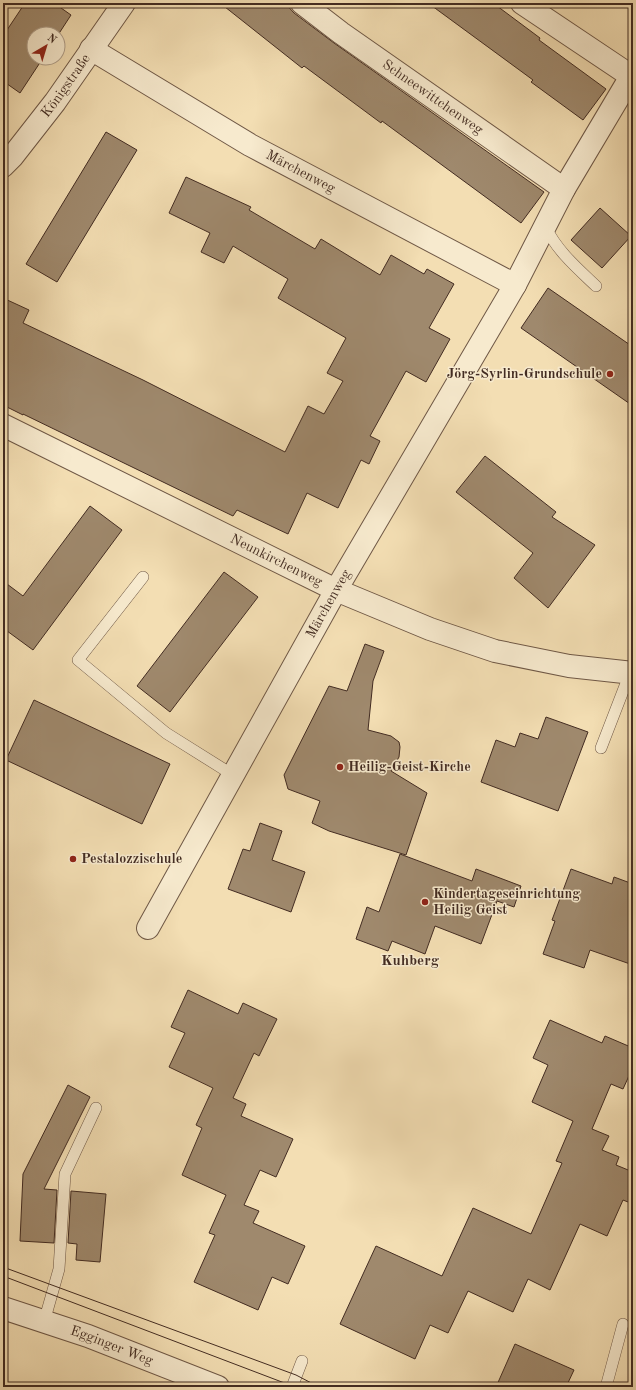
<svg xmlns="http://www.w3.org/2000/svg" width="636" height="1390" font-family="'Old Standard TT',serif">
<rect width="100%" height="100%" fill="#f3deb3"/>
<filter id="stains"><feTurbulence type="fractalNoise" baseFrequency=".005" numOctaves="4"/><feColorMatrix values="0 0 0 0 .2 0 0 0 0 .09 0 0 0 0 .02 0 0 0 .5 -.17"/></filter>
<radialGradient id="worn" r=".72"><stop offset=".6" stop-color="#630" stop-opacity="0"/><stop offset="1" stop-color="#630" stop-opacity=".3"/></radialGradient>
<g fill="#9f896d" stroke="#432c22">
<path d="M25,3h29l17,12 -13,20 -24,-1v24h9l-23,35 -17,-12v-45z"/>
<path d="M220,3h65l9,10 40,30 210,149 -23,31 -139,-102 -1,2 -77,-57 -2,2z"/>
<path d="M428,3h65l47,35 -1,2 67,49 -23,31 -52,-38 2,-2z"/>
<path d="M106,132l31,18 -80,132 -31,-18z"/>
<path d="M186,177l65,30 -2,3 66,39 6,-10 59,36 11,-20 33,19 3,-5 27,15 -25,44 21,11 -24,43 -20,-11 -36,65 10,5 -11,23 -8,-4 -23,48 -31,-15 -19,41 -51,-24 -4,6 -210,-102v1l-20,-10v-107l26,12 -6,13 120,57 142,72 23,-46 16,8 19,-33 -16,-8 19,-35 -68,-40 10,-19 -55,-33 -9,17 -23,-11 9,-19 -41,-20z"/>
<path d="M600,208l31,28 -29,32 -31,-28z"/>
<path d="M548,288l85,59v59l-112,-78z"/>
<path d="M485,456l71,56 -4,5 43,28 -47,63 -34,-30 19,-25 -77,-61z"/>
<path d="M90,506l32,24 -89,120 -30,-22v-47l20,15z"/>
<path d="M224,572l34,25 -88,115 -33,-26z"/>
<path d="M365,644l19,7 -11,30 -5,49 23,6 8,6 1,5 -1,10 -8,14 36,22 -21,62 -77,-24 -17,-8 8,-22 -32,-12 -4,-14 45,-89 18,5z"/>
<path d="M34,700l136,64 -28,60 -136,-64z"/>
<path d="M546,717l42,15 -30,79 -77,-29 15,-42 19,7 5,-14 18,6z"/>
<path d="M260,823l22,8 -10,29 33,12 -14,40 -63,-23 15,-40 7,2z"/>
<path d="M400,854l72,27 4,-12 45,17 -7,21 -17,-6 -16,43 -46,-18 -10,28 -33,-13 -4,10 -32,-12 11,-32 12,5z"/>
<path d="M571,869l41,15 2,-7 19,7v81l-43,-15 -6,18 -41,-14 12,-33 -3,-1z"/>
<path d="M188,990l50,24 5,-11 34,16 -18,37 -5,-3 -21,45 13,6 -5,12 52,23 -17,38 -16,-7 -16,35 15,6 -6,12 52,23 -17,38 -16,-7 -14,33 -64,-28 21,-47 -6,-2 17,-38 -44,-20 20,-47 -6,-3 17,-37 -44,-21 16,-34 -14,-6z"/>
<path d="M550,1020l52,23 3,-7 28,12v19l-10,22 -12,-5 -19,45 17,7 -7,14 17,7 -3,8 17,7v32l-10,-4 -16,36 -27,-12 -30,66 -22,-11 -15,33 -45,-21 -20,42 -18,-8 -15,34 -75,-35 36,-78 66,30 31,-68 58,26 31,-71 -6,-2 17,-40 -41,-19 16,-37 -15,-7z"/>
<path d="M68,1085l22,12 -46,92 13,1 -3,53 -34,-2 3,-67z"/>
<path d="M71,1191l35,3 -6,68 -24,-2 1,-16 -9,-1z"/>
<path d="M515,1344l59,26 -8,17h-70z"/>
</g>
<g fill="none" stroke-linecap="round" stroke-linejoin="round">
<defs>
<g id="service">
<path d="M545,226c12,25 32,42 51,60"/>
<path d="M143,577l-65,83 88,73 67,42"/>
<path d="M601,748l29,-75"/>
<path d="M44,1322l15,-53 6,-95 31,-66"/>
<path d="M292,1387l10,-26"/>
<path d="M606,1387l17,-63"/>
</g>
<g id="minor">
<path id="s1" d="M302,3l39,30 223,156"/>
<path d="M522,3l109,73"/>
<path id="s2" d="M91,49l159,96 265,140"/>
<path id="s3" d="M3,166l9,-9 43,-55 69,-99"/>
<path id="s4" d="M3,425l333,165 94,39 65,22 74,15 64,7"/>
<path id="s5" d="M148,928l188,-338 179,-305 49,-96 69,-116"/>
</g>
<g id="tertiary">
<path id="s6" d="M3,1308l85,28 130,51"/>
</g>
</defs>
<use href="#service" stroke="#6f5846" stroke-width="12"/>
<use href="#minor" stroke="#6f5846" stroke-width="24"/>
<use href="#tertiary" stroke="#6f5846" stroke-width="24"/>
<use href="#service" stroke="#f7eace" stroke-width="11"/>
<use href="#minor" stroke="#f7eace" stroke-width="22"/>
<use href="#tertiary" stroke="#f7eace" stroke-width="22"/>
<g stroke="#432c22" stroke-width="1">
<path d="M3,1267l293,108 23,12"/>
<path d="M3,1276l292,111"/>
</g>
</g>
<g fill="#8f2418" stroke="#f7eace" stroke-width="1.5">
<circle cx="610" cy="374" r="4"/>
<circle cx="340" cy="767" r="4"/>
<circle cx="73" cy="859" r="4"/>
<circle cx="425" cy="902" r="4"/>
</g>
<g text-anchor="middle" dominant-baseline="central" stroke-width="3" stroke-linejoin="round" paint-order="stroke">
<g font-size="14" fill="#432c22" stroke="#f7eace">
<text stroke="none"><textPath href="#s3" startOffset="102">Königstraße</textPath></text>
<text stroke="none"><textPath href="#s1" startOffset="161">Schneewittchenweg</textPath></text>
<text stroke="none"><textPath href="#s2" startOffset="243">Märchenweg</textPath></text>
<text stroke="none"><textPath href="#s4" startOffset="305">Neunkirchenweg</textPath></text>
<text stroke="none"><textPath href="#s5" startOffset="371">Märchenweg</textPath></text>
<text stroke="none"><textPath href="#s6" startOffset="115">Egginger Weg</textPath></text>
</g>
<g font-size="14" font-weight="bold" fill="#432c22" stroke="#f7eace" text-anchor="start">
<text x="602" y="374" text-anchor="end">Jörg-Syrlin-Grundschule</text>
<text x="348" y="767">Heilig-Geist-Kirche</text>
<text x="81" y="859">Pestalozzischule</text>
<text x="433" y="894">Kindertageseinrichtung<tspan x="433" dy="16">Heilig Geist</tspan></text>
</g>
<g font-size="15" font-weight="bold" fill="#432c22" stroke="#f7eace">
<text x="410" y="961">Kuhberg</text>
</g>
</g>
<rect width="636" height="1390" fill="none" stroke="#f3deb3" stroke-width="16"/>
<rect x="4" y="4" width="628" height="1382" fill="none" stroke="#432c22" stroke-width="2"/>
<rect x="8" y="8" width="620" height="1374" fill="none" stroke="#432c22"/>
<g transform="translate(46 46) rotate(38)"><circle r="19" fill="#f7eace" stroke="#af9e89"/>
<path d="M0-3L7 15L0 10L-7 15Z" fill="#8f2418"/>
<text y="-6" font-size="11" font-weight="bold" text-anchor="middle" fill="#432c22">N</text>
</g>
<rect width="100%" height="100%" filter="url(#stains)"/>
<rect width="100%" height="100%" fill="url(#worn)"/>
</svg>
